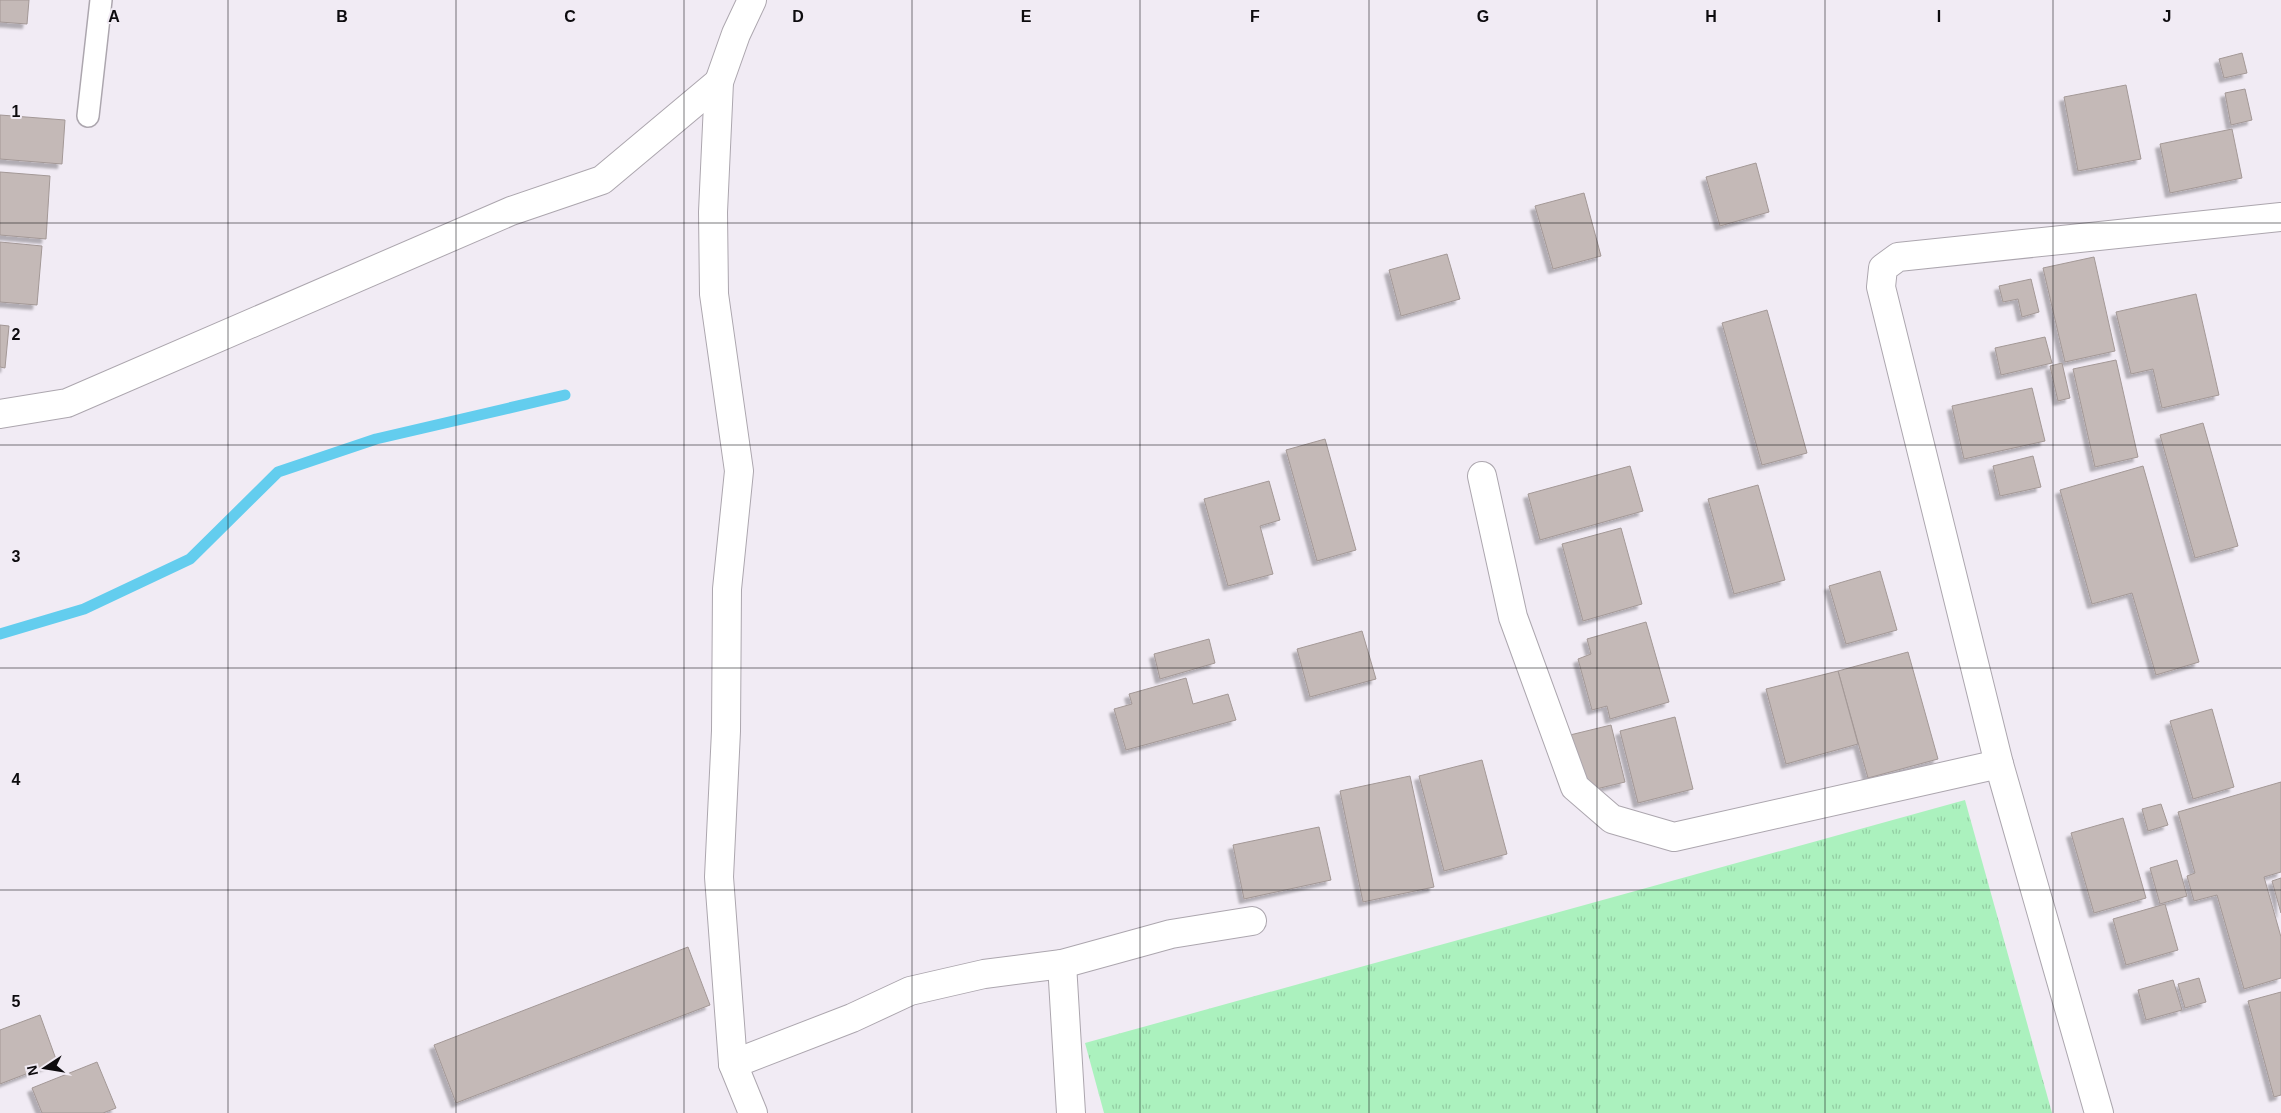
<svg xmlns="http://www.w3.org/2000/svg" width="2281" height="1113" font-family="Arial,sans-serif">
<defs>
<pattern id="grass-tufts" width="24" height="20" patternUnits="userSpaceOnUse" patternTransform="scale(1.25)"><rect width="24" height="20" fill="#abf1be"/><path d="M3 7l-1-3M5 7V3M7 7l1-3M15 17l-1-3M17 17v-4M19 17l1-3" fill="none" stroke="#92cda2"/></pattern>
<filter id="shadow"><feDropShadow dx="-4.5" dy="4.5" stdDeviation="1" flood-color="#0004"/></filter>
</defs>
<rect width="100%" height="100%" fill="#f1ebf4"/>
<path fill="url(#grass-tufts)" d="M1965,800l87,313h-948l-19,-70z"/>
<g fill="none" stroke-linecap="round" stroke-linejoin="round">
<path stroke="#63cdee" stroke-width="11" d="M0,634l84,-25 106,-50 88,-87 98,-33 189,-44"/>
</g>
<g fill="#c4b9b7" stroke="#a39896" filter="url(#shadow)">
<path d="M0,0h29l-2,24 -27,-2z"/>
<path d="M2242,53l5,20 -23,5 -5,-19z"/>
<path d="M2126,85l15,74 -63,12 -14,-74z"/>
<path d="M2245,89l7,31 -21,5 -6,-32z"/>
<path d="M0,115l65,5 -3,44 -62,-5z"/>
<path d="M2232,129l10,49 -72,15 -10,-49z"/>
<path d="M1756,163l13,49 -49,14 -14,-49z"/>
<path d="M0,172l50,4 -4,63 -46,-4z"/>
<path d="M1584,193l17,63 -48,13 -18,-63z"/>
<path d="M0,242l42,4 -5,59 -37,-3z"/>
<path d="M1447,254l13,45 -59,17 -12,-46z"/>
<path d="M2094,257l21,94 -50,11 -22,-94z"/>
<path d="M2031,279l8,33 -17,5 -4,-18 -15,3 -4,-16z"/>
<path d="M2196,294l23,101 -57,13 -9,-39 -22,5 -15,-62z"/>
<path d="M1767,310l40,143 -45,12 -40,-142z"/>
<path d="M0,325l9,1 -4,42 -5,-1z"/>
<path d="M2045,337l7,26 -51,12 -6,-27z"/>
<path d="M2116,360l22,97 -43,10 -22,-98z"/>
<path d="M2062,363l8,35 -12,3 -8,-35z"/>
<path d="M2032,388l13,53 -81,18 -12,-53z"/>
<path d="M2203,423l35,123 -43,12 -35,-123z"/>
<path d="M1325,439l31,111 -39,11 -31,-111z"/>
<path d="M2033,456l8,31 -41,9 -7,-30z"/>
<path d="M1630,466l13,45 -103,29 -12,-46z"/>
<path d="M2143,466l56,196 -43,13 -24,-82 -40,11 -32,-114z"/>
<path d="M1269,481l11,39 -20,6 13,48 -45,12 -24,-87z"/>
<path d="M1758,485l27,95 -51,14 -26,-95z"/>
<path d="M1621,528l21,76 -59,17 -21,-77z"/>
<path d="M1880,571l17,59 -51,14 -17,-58z"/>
<path d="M1646,622l23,80 -59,17 -3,-13 -15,4 -14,-51 13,-5 -4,-15z"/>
<path d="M1362,631l14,48 -66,18 -13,-48z"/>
<path d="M1209,639l6,24 -55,16 -6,-25z"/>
<path d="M1908,652l30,107 -70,19 -30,-107z"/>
<path d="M1838,671l20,73 -72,20 -20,-75z"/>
<path d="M1186,678l7,26 35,-10 8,26 -110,30 -12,-41 18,-5 -3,-10z"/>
<path d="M2212,709l22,78 -41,12 -23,-78z"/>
<path d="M1675,717l18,72 -55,14 -18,-72z"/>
<path d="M1611,725l14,57 -41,10 -14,-57z"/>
<path d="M1482,760l25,94 -63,17 -25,-95z"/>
<path d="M1410,776l24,111 -71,15 -23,-111z"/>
<path d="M2281,782v90l-17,5 17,60v41l-37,11 -27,-94 -23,6 -7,-25 8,-3 -17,-61z"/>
<path d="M2161,804l7,21 -20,6 -6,-22z"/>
<path d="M2123,818l23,80 -52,15 -23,-80z"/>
<path d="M1319,827l12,53 -87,19 -11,-54z"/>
<path d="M2177,860l10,36 -27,8 -10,-36z"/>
<path d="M2281,878v35l-9,-32z"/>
<path d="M2165,904l13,46 -52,15 -13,-46z"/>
<path d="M688,947l22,58 -254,98 -22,-58z"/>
<path d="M2199,978l7,24 -21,6 -7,-24z"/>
<path d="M2173,980l9,30 -36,10 -8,-30z"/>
<path d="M2281,992v103l-7,2 -26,-96z"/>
<path d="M40,1015l17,47 -57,22v-54z"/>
<path d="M97,1062l19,46 -13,5h-61l-10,-25z"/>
</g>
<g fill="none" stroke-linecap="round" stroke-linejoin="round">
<defs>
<path id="lane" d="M88,116l13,-116"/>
<g id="street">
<path d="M752,0l-16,34 -17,48 -6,130 1,82 25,177 -12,118 -1,142 -7,146 14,187 20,49"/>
<path d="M0,414l67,-11 444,-192 91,-31 117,-98"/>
<path d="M1482,476l31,141 62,170 37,32 62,18 325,-73"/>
<path d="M1062,964l9,149"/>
<path d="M733,1064l119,-46 58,-27 74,-17 78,-10 109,-30 81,-13"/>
<path d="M2099,1113l-100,-349 -118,-477 2,-19 15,-11 383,-40"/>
</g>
</defs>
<use href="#lane" stroke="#aca6ae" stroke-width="24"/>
<use href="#street" stroke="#aca6ae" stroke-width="30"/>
<use href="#lane" stroke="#fff" stroke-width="21"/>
<use href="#street" stroke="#fff" stroke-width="28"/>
</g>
<path fill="none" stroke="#0d0b0e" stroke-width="1" stroke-opacity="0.55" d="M228,0v1113M456,0v1113M684,0v1113M912,0v1113M1140,0v1113M1369,0v1113M1597,0v1113M1825,0v1113M2053,0v1113M0,223h2281M0,445h2281M0,668h2281M0,890h2281"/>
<g font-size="16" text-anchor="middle" font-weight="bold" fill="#0d0b0e" stroke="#f1ebf4" stroke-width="4" stroke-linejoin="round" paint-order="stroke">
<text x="114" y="22">A</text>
<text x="342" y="22">B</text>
<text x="570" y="22">C</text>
<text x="798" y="22">D</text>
<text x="1026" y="22">E</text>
<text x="1255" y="22">F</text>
<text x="1483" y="22">G</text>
<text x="1711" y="22">H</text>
<text x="1939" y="22">I</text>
<text x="2167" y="22">J</text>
<text x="16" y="117">1</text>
<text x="16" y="340">2</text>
<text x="16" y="562">3</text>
<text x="16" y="785">4</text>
<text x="16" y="1007">5</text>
</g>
<g transform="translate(45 1068) rotate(258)" stroke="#f1ebf4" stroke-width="4" paint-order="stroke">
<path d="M0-4L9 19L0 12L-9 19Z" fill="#0d0b0e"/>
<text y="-8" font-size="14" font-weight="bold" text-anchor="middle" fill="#0d0b0e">N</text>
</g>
</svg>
